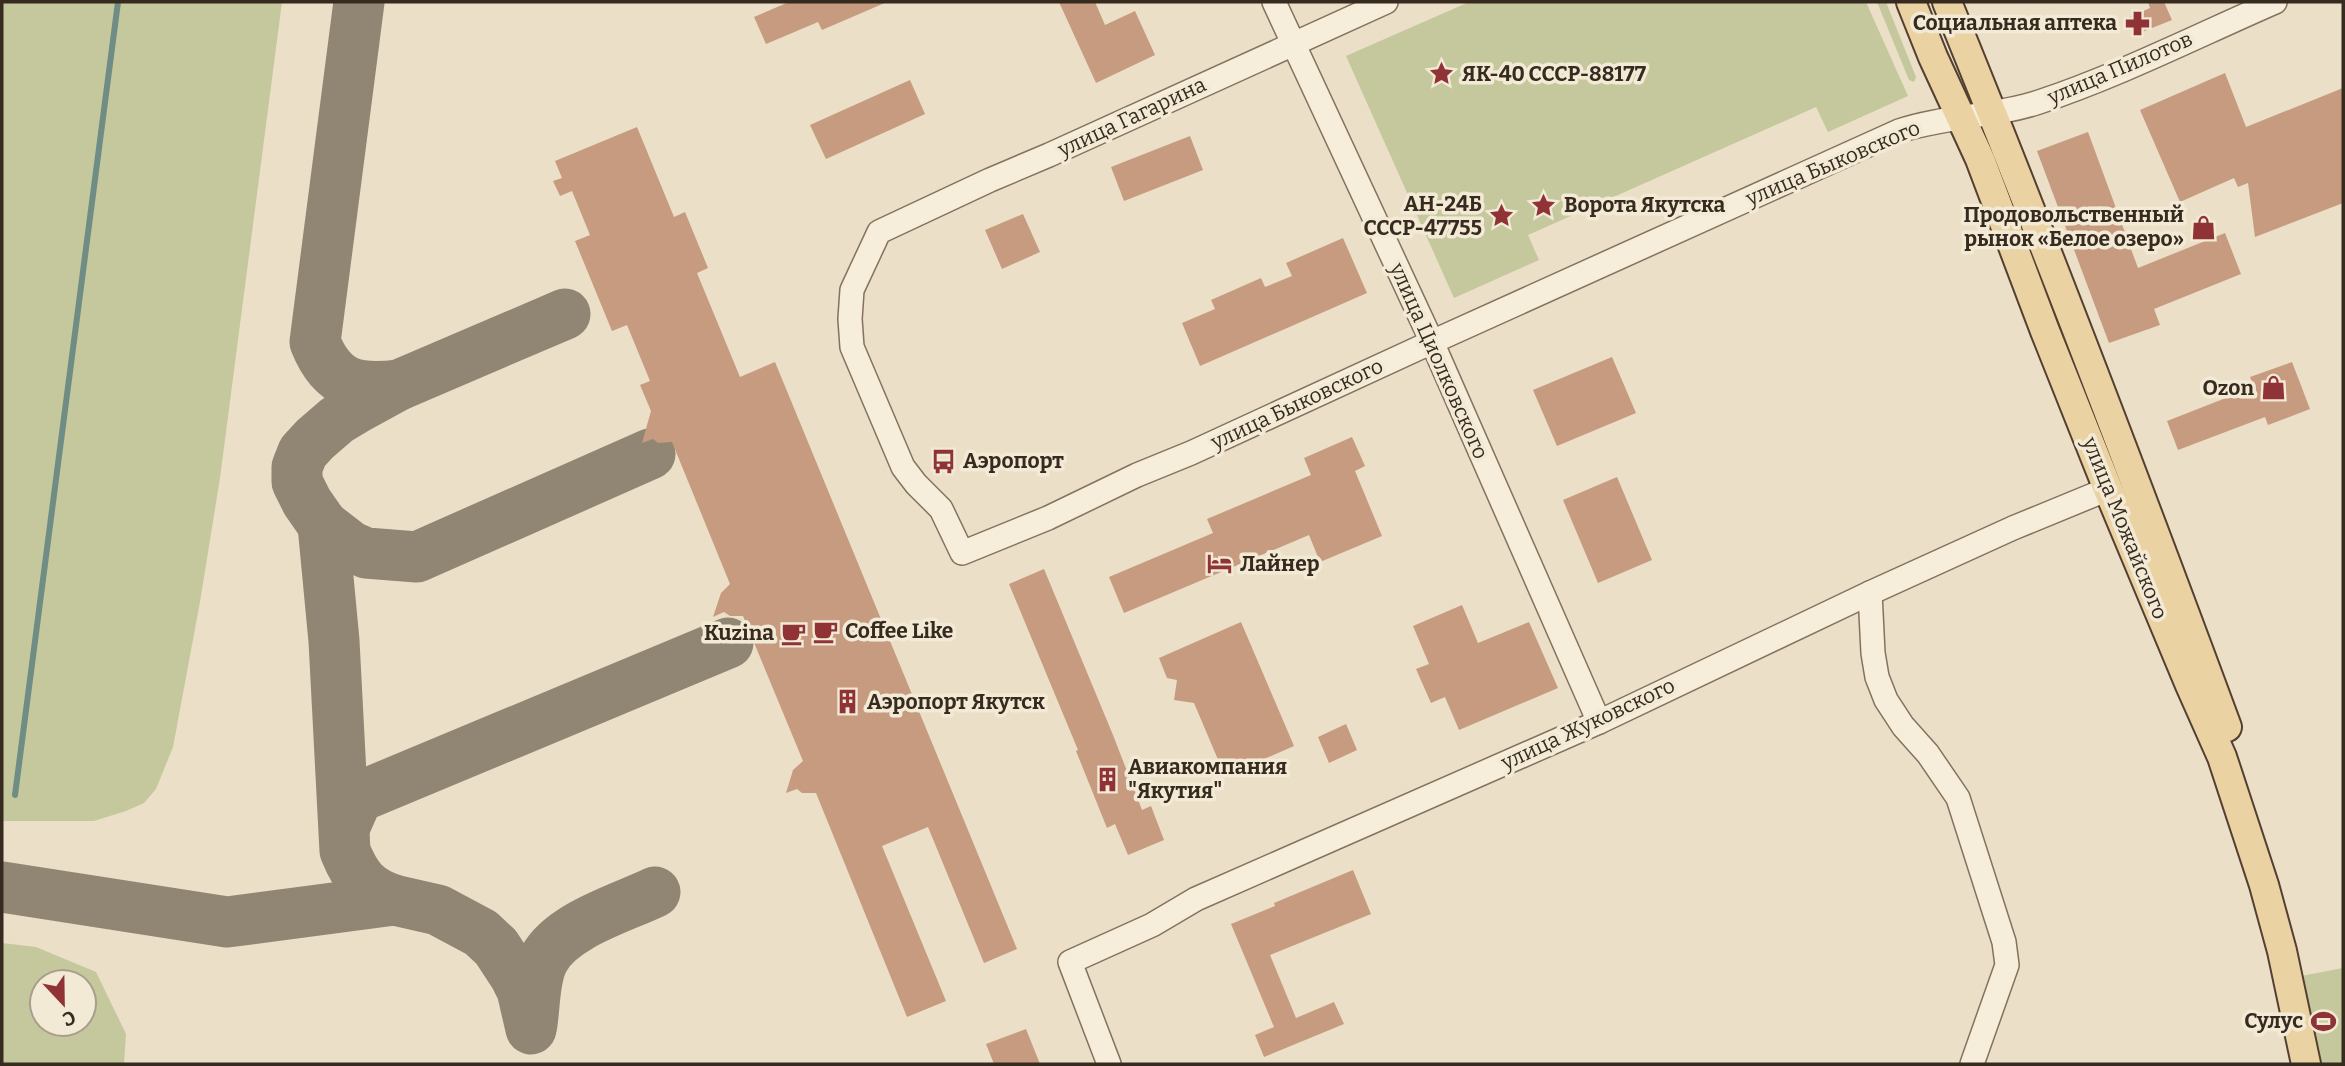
<svg xmlns="http://www.w3.org/2000/svg" width="2345" height="1066" font-family="Bitter,serif">
<rect width="100%" height="100%" fill="#ebdfc7"/>
<g fill="#c4c89c" fill-rule="evenodd">
<path d="M2,2h280l-62,476 -20,124 -27,145 -17,42 -12,14 -18,8 -32,10h-92z"/>
<path d="M1469,2h397l42,94 -80,36 -12,-25 -288,128 11,25 -85,38 -108,-242z"/>
<path d="M1877,2h9l30,75 -2,5 -5,-2z"/>
<path d="M2,943l34,4 60,25 30,62 -2,30h-122zM84,982v42h-42v-42z"/>
<path d="M2343,968v96h-32l-15,-87z"/>
</g>
<g fill="none" stroke-linecap="round" stroke-linejoin="round">
<path stroke="#6f8d85" stroke-width="6" d="M15,795l103,-793"/>
<g stroke="#918574" stroke-width="51">
<path d="M359,2l-44,340c17,43 41,48 84,43"/>
<path d="M323,525l27,21 16,7 51,4 233,-103"/>
<path d="M345,826l12,-27 9,-5 362,-151"/>
<path d="M2,887l225,35 167,-22 44,10 43,23 15,14 19,29 7,14 9,39"/>
<path d="M394,900c-28,-9 -38,-22 -49,-49l-11,-210 -11,-116 -16,-23 -10,-20v-15l6,-15 12,-13 22,-19 20,-12 42,-23 166,-71"/>
<path d="M532,1024c3,-20 2,-47 12,-65 18,-34 78,-51 111,-67"/>
</g>
</g>
<g fill="#c69b80">
<path d="M789,2h98l-65,28 -4,-8 -52,22 -12,-27z"/>
<path d="M1059,2h36l10,23 30,-14 20,44 -59,28z"/>
<path d="M2148,2h16l8,18 -35,14 -7,-17 20,-9z"/>
<path d="M2225,73l21,54 97,-39v115l-88,34 -7,-54 -10,4 -4,-9 -54,24 -40,-92z"/>
<path d="M910,80l15,34 -99,45 -16,-34z"/>
<path d="M637,127l37,90 11,-5 23,56 -11,5 43,104 35,-15 242,587 -33,14 -56,-136 -46,19 64,155 -39,16 -91,-224h-14l-5,-4 -11,4 7,-23 10,-9 -60,-145h-13l-6,-4 -11,5 8,-24 9,-9 -58,-142 -14,1 -5,-4 -11,4 9,-32 -11,-26 10,-4 -23,-56 -15,6 -37,-90 15,-6 -18,-44 -12,5 -7,-15 9,-3 -7,-17z"/>
<path d="M2088,132l50,136 87,-35 16,41 -87,35 6,16 -51,18 -72,-192z"/>
<path d="M1190,136l13,34 -79,31 -13,-34z"/>
<path d="M1023,214l17,38 -38,17 -17,-39z"/>
<path d="M1343,238l24,55 -167,73 -18,-43 33,-14 -4,-9 50,-22 4,9 27,-11 -6,-13z"/>
<path d="M1612,357l24,56 -79,33 -24,-56z"/>
<path d="M2292,362l18,47 -42,16 -3,-8 -87,33 -11,-29 87,-34 -4,-10z"/>
<path d="M1352,437l13,29 -10,5 27,65 -62,26 -11,-27 -185,78 -15,-36 104,-44 -6,-14 104,-44 -7,-17z"/>
<path d="M1617,477l35,83 -54,23 -35,-83z"/>
<path d="M1044,569l69,166 29,75 9,-4 13,34 -36,15 -13,-31 -8,4 -31,-77 2,-1 -69,-166z"/>
<path d="M1462,605l16,38 51,-21 29,66 -99,42 -14,-33 -14,6 -15,-34 13,-5 -16,-38z"/>
<path d="M1241,622l53,124 -69,30 -31,-73 -20,-3 3,-20 -10,-2 -8,-20z"/>
<path d="M1346,724l11,26 -28,13 -11,-26z"/>
<path d="M1353,870l18,44 -101,41 26,63 38,-16 10,22 -80,33 -9,-22 19,-8 -43,-103 44,-18 -1,-3z"/>
<path d="M1026,1029l14,35h-46l-8,-20z"/>
</g>
<g fill="none" stroke-linecap="round" stroke-linejoin="round">
<defs>
<g id="minor">
<path d="M1274,2l158,340 167,380"/>
<path d="M1386,2l-337,153 -59,25 -111,52 -27,58 -2,29 2,28 51,120 13,17 25,25 21,44 86,-35 89,-43 54,-22 241,-111 467,-211c45,-15 95,-14 140,-29 79,-26 160,-67 236,-100"/>
<path d="M1870,593l3,60 4,24 9,23 17,26 25,28 30,44 46,144 3,23 -35,99"/>
<path d="M1109,1064l-39,-102 82,-37 44,-26 403,-177 271,-129 143,-65 95,-39"/>
</g>
<g id="major">
<path d="M1911,2l22,55 47,102 65,172 63,158 82,196 32,72 42,128 18,66 24,113"/>
<path d="M1947,2c98,240 190,482 280,725"/>
</g>
</defs>
<use href="#minor" stroke="#85725e" stroke-width="26"/>
<use href="#major" stroke="#544032" stroke-width="32"/>
<use href="#minor" stroke="#f6edda" stroke-width="23"/>
<use href="#major" stroke="#ebd2a3" stroke-width="28"/>
</g>
<defs>
<symbol id="pharmacy-bare" viewBox="-9 -9 18 18"><path d="M-2-6h4v4h4v4h-4v4h-4v-4h-4v-4h4Z" fill="#8f3336" stroke="#f3ead6" stroke-width="2.5" paint-order="stroke"/></symbol>
<symbol id="sight-bare" viewBox="-9 -9 18 18"><path d="M0-6L1.8-2.2L6-1.7L2.9 1.2L3.7 5.4L0 3.3L-3.7 5.4L-2.9 1.2L-6-1.7L-1.8-2.2Z" fill="#8f3336" stroke="#f3ead6" stroke-width="2.5" paint-order="stroke"/></symbol>
<symbol id="shop-bare" viewBox="-9 -9 18 18"><path d="M-5-2.5h2.3a2.7 3.5 0 0 1 5.4 0H5L5.5 6h-11ZM-1.5-2.5h3a1.5 2.3 0 0 0-3 0Z" fill="#8f3336" stroke="#f3ead6" stroke-width="2.5" paint-order="stroke"/></symbol>
<symbol id="bus-bare" viewBox="-9 -9 18 18"><path d="M-5-6H5V4H4V6H2V4H-2V6H-4V4H-5ZM-3.5-4V0h7V-4ZM-3.5 1.2v1.5H-2V1.2ZM2 1.2v1.5H3.5V1.2Z" fill="#8f3336" stroke="#f3ead6" stroke-width="2.5" paint-order="stroke"/></symbol>
<symbol id="hotel-bare" viewBox="-9 -9 18 18"><path d="M-6-4.5h1.5V1H6V5H4.5V3h-9V5H-6ZM-4 0a1.8 1.8 0 1 1 3.6 0ZM.5 0V-2.5h3Q6-2.5 6 0Z" fill="#8f3336" stroke="#f3ead6" stroke-width="2.5" paint-order="stroke"/></symbol>
<symbol id="cafe-bare" viewBox="-9 -9 18 18"><path d="M-5.5-4.5H6V0H3Q3 3.5 0 3.5H-2.5Q-5.5 3.5-5.5 0ZM3-3.2v2h1.7v-2ZM-6 4.5H4V6H-6Z" fill="#8f3336" stroke="#f3ead6" stroke-width="2.5" paint-order="stroke"/></symbol>
<symbol id="building-bare" viewBox="-9 -9 18 18"><path d="M-4-6H4V6H1V3H-1V6H-4ZM-2.5-4.3h1.7v1.8h-1.7ZM.8-4.3h1.7v1.8H.8ZM-2.5-1h1.7V.8h-1.7ZM.8-1h1.7V.8H.8Z" fill="#8f3336" stroke="#f3ead6" stroke-width="2.5" paint-order="stroke"/></symbol>
<symbol id="stadium-bare" viewBox="-9 -9 18 18"><path d="M0-5a6.5 5 0 1 0 0 10a6.5 5 0 1 0 0-10ZM-3.5-1.8h7v3.6h-7Z" fill="#8f3336" stroke="#f3ead6" stroke-width="2.5" paint-order="stroke"/></symbol>
</defs>
<g fill-rule="evenodd">
<use href="#pharmacy-bare" x="2120" y="6" width="35" height="35"/>
<use href="#sight-bare" x="1424" y="56" width="35" height="35"/>
<use href="#sight-bare" x="1526" y="188" width="35" height="35"/>
<use href="#sight-bare" x="1484" y="198" width="35" height="35"/>
<use href="#shop-bare" x="2186" y="210" width="35" height="35"/>
<use href="#shop-bare" x="2256" y="370" width="35" height="35"/>
<use href="#bus-bare" x="926" y="444" width="35" height="35"/>
<use href="#hotel-bare" x="1202" y="546" width="35" height="35"/>
<use href="#cafe-bare" x="808" y="614" width="35" height="35"/>
<use href="#cafe-bare" x="776" y="616" width="35" height="35"/>
<use href="#building-bare" x="830" y="684" width="35" height="35"/>
<use href="#building-bare" x="1090" y="762" width="35" height="35"/>
<use href="#stadium-bare" x="2306" y="1004" width="35" height="35"/>
</g>
<g text-anchor="middle" dominant-baseline="central" stroke-width="7" stroke-linejoin="round" paint-order="stroke">
<g font-size="21" font-weight="bold" fill="#372b20" stroke="#f3ead6" text-anchor="start">
<text x="2117" y="23" text-anchor="end">Социальная аптека</text>
<text x="1462" y="74">ЯК-40 СССР-88177</text>
<text x="1482" y="204" text-anchor="end">АН-24Б<tspan x="1482" dy="24">СССР-47755</tspan></text>
<text x="1564" y="205">Ворота Якутска</text>
<text x="2184" y="215" text-anchor="end">Продовольственный<tspan x="2184" dy="24">рынок «Белое озеро»</tspan></text>
<text x="2254" y="388" text-anchor="end">Ozon</text>
<text x="963" y="461">Аэропорт</text>
<text x="1240" y="564">Лайнер</text>
<text x="845" y="631">Coffee Like</text>
<text x="774" y="633" text-anchor="end">Kuzina</text>
<text x="867" y="702">Аэропорт Якутск</text>
<text x="1128" y="767">Авиакомпания<tspan x="1128" dy="24">"Якутия"</tspan></text>
<text x="2303" y="1021" text-anchor="end">Сулус</text>
</g>
<g font-size="21" fill="#372b20" stroke="#f3ead6">
<text transform="translate(2120 68) rotate(-23)">улица Пилотов</text>
<text transform="translate(1132 117) rotate(-25)">улица Гагарина</text>
<text transform="translate(1833 163) rotate(-23)">улица Быковского</text>
<text transform="translate(1439 361) rotate(66)">улица Циолковского</text>
<text transform="translate(1297 404) rotate(-25)">улица Быковского</text>
<text transform="translate(2125 528) rotate(68)">улица Можайского</text>
<text transform="translate(1588 724) rotate(-25)">улица Жуковского</text>
</g>
</g>
<rect width="2345" height="1066" fill="none" stroke="#372b20" stroke-width="7"/>
<g transform="translate(63 1003) rotate(158)"><circle r="33" fill="#f3ead6" stroke="#a89e8d" stroke-width="2"/>
<path d="M0-5L12 26L0 18L-12 26Z" fill="#8f3336"/>
<text y="-10" font-size="19" font-weight="bold" text-anchor="middle" fill="#372b20">С</text>
</g>
</svg>
